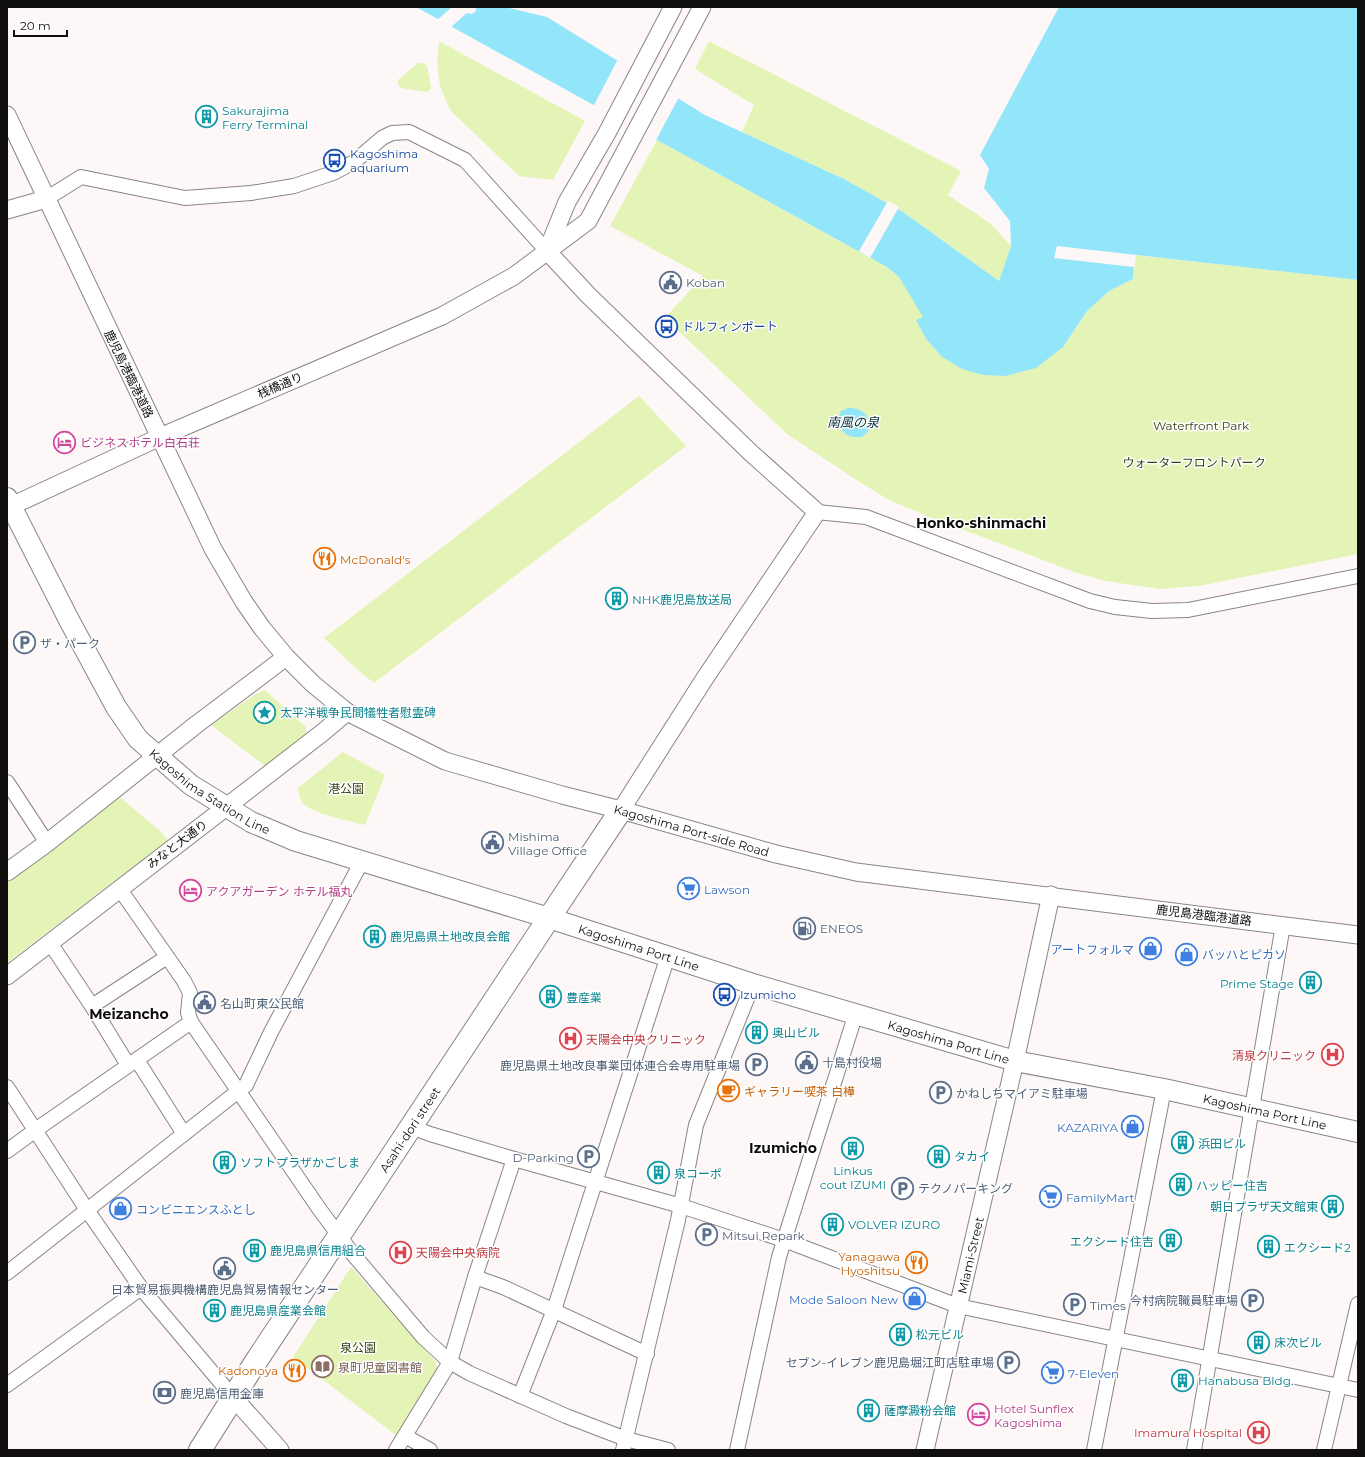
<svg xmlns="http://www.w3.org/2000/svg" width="1365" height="1457" font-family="Montserrat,'Noto Sans JP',sans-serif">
<rect width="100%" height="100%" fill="#fdf8f7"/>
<g fill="#e4f4b6">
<path d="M439,41l146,80 -32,59 -34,-4 -69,-66 -10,-24 -3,-22z"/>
<path d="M709,41l252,130 -13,24 42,28 21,23 -12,35 -96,-69 -59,-33 -102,-47 12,-27 -59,-36z"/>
<path d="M418,63h5l4,3 4,21 -1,3 -4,2 -25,-4 -3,-3v-5z"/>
<path d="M657,140l230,127 12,10 25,40 -8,3 10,19 16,18 121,-10 24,-36 22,-20 24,-12 3,-24 222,25v274l-159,32 -39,3 -55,-8 -28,-8 -145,-55 -43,-18 -31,-19 -71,-47 -122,-116 38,-42 -93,-50z"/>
<path d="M639,396l47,50 -312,237 -14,-11 -36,-34z"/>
<path d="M265,690l41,37v7l-41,32 -54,-41 46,-32z"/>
<path d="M343,752l42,23 -20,50c-15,-4 -48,-10 -60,-20 -5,-4 -6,-10 -7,-17z"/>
<path d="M120,797l39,33 9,10 -161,123v-80z"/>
<path d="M351,1267l85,95 1,8 -40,66 -104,-79z"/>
</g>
<g fill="#93e6fa">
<path d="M416,7h89l42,10 158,98 139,64 59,33 96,69 12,-35 -1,-25 -26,-33 5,-19 -9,-14 79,-148h299v273l-301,-34 -3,12 80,9 -1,12 -24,12 -22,20 -24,36 -27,21 -30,8 -23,-1 -21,-6 -20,-12 -16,-18 -10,-19 7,-3 -24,-40 -12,-10z"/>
<path d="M848,408c16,0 23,8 20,24l-6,5c-14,2 -23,-5 -24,-19l3,-7z"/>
</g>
<g fill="#fdf8f7">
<path d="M452,7h24v4l-4,3 -5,-1 -17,15 -14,-7z"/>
<path d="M618,59l61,38 -24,45 -62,-35z"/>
<path d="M888,201l11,6 -29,51 -11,-7z"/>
</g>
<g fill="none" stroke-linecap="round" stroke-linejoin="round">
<defs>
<g id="minor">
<path d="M46,199l35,-22 104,21 66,-5 43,-7 39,-13 21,-11 28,-24 10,-5 17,-1 56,28 82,91"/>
<path d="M817,512l49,5 224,84 25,6 37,4 36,-1 170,-34"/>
<path d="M7,782l40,61"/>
<path d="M119,888l65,93 6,12 -2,20 3,9 129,188 32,43 71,84 27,25 19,11 97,43 60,23 42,11"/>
<path d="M50,943l42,63 36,59"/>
<path d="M92,1006l75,-49"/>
<path d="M137,1060l47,74"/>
<path d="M7,1087l80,123 54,78 92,109"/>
<path d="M411,1127l19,7 84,25 167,47 103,34 174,66 400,84"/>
<path d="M7,1151l37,-27 147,-102"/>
<path d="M7,1273l239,-188 25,-53 91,-171"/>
<path d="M475,1277l28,10 144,67"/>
<path d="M7,1385l134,-97"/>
<path d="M520,1396l34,-86 114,-354"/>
<path d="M405,1436l25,14"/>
<path d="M396,1450l54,-88 25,-85 39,-118"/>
<path d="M623,1450l55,-230 18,-95 57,-141"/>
<path d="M737,1450l42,-193 77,-244"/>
<path d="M1094,1450l70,-361"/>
<path d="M1194,1450l89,-525"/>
<path d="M1324,1450l34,-146"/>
</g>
<g id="tertiary">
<path id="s1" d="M7,115l206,434 31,53 18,26 24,29 27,27 34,28 98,49 117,34 59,15 155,44 80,18 502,63"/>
<path d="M7,210l39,-11"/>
<path d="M547,251l41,44 163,158 66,59 -112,166 -84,132"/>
<path d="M547,251l20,-49 40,-69 66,-126"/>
<path d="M7,508l153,-71 282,-121 72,-40 74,-55 114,-214"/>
<path d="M7,872l40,-29 150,-119 89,-67"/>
<path d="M7,976l315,-243 25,-21"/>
<path d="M233,1397l47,53"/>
<path id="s2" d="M925,1450l90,-389 36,-166"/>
</g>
<g id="secondary">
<path id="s3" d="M7,498l62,122 47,87 22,32 53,46 60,37 45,19 253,77 204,66 262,77 149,28 194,43"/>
</g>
<g id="trunk">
<path id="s4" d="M200,1450l53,-84 296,-448 72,-108"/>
</g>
</defs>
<use href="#minor" stroke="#898584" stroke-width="16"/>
<use href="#tertiary" stroke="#898584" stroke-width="19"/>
<use href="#secondary" stroke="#898584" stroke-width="22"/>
<use href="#trunk" stroke="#898584" stroke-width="24"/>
<use href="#minor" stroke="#fff" stroke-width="14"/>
<use href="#tertiary" stroke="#fff" stroke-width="17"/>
<use href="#secondary" stroke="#fff" stroke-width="20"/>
<use href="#trunk" stroke="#fff" stroke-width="22"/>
</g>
<defs>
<symbol id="building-ring" viewBox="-11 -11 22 22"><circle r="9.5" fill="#fff" stroke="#0f9aa8" stroke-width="1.5"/><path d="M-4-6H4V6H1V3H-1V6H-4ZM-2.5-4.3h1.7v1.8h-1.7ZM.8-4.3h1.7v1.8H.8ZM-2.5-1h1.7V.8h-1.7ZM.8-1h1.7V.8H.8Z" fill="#0f9aa8"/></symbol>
<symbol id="bus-ring" viewBox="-11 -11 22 22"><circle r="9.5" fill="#fff" stroke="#1a4fb4" stroke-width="1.5"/><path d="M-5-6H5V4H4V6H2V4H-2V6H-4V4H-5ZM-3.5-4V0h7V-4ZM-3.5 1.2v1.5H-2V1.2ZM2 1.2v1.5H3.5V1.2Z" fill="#1a4fb4"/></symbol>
<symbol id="civic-ring" viewBox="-11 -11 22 22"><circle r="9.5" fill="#fff" stroke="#5c6f8a" stroke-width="1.5"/><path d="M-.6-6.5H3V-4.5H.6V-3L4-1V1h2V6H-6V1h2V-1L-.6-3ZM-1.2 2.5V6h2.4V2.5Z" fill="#5c6f8a"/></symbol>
<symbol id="hotel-ring" viewBox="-11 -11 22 22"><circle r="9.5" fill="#fff" stroke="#d1479c" stroke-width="1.5"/><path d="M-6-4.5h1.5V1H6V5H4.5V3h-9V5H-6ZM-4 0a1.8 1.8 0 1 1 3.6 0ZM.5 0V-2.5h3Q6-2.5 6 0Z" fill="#d1479c"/></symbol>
<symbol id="restaurant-ring" viewBox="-11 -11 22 22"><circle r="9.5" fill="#fff" stroke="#e8710a" stroke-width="1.5"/><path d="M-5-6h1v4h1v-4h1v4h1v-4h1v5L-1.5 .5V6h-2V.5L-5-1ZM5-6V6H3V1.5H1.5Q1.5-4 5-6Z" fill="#e8710a"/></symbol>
<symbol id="parking-ring" viewBox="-11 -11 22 22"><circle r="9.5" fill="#fff" stroke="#5c6f8a" stroke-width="1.5"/><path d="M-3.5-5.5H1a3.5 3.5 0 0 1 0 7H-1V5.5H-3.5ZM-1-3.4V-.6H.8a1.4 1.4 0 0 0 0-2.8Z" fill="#5c6f8a"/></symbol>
<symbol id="sight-ring" viewBox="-11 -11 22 22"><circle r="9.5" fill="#fff" stroke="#0f9aa8" stroke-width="1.5"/><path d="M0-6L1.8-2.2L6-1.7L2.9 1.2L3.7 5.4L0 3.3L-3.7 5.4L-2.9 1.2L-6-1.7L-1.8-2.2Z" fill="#0f9aa8"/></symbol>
<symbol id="supermarket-ring" viewBox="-11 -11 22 22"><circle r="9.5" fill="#fff" stroke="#3f7fe0" stroke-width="1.5"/><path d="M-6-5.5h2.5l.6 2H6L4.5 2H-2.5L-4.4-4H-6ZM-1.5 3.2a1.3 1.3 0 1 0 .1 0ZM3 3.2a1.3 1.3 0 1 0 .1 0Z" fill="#3f7fe0"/></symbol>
<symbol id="fuel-ring" viewBox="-11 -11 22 22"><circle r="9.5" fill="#fff" stroke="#5c6f8a" stroke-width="1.5"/><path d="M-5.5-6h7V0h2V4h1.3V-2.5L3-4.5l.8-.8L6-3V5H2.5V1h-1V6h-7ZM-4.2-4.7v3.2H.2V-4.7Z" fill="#5c6f8a"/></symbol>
<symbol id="shop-ring" viewBox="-11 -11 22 22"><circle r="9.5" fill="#fff" stroke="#3f7fe0" stroke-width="1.5"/><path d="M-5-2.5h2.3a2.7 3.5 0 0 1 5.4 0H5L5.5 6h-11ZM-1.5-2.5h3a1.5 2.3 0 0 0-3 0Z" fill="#3f7fe0"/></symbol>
<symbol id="hospital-ring" viewBox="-11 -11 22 22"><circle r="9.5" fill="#fff" stroke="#e0444e" stroke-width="1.5"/><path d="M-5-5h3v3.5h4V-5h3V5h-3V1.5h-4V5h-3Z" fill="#e0444e"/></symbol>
<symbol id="cafe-ring" viewBox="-11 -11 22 22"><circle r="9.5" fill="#fff" stroke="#e8710a" stroke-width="1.5"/><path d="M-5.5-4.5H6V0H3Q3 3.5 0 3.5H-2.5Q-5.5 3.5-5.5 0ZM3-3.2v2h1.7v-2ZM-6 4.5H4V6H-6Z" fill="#e8710a"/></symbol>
<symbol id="library-ring" viewBox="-11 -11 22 22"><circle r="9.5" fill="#fff" stroke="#8d6e63" stroke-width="1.5"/><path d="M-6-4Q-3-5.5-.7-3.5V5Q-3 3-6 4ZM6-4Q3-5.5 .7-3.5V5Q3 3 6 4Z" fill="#8d6e63"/></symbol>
<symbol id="bank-ring" viewBox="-11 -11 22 22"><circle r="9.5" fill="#fff" stroke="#5c6f8a" stroke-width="1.5"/><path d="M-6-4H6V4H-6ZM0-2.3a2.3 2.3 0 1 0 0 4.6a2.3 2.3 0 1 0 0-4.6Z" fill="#5c6f8a"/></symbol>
</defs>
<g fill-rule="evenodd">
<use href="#building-ring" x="194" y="104" width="25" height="25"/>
<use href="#bus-ring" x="322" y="148" width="25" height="25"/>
<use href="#civic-ring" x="658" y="270" width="25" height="25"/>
<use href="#bus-ring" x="654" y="314" width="25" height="25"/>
<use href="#hotel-ring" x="52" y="430" width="25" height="25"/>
<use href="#restaurant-ring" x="312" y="546" width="25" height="25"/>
<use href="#building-ring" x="604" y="586" width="25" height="25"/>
<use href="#parking-ring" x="12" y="630" width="25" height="25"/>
<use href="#sight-ring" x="252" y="700" width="25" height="25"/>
<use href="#civic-ring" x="480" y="830" width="25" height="25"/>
<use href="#supermarket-ring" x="676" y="876" width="25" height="25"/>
<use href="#hotel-ring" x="178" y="878" width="25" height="25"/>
<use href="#fuel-ring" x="792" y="916" width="25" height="25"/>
<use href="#building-ring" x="362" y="924" width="25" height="25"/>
<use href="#shop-ring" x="1138" y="936" width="25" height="25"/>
<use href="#shop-ring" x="1174" y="942" width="25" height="25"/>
<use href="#building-ring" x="1298" y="970" width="25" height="25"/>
<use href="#bus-ring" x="712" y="982" width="25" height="25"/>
<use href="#building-ring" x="538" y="984" width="25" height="25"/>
<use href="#civic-ring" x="192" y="990" width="25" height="25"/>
<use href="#building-ring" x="744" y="1020" width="25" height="25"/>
<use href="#hospital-ring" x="558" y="1026" width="25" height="25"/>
<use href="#hospital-ring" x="1320" y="1042" width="25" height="25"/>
<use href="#civic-ring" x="794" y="1050" width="25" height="25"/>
<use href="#parking-ring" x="744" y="1052" width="25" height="25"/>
<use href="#cafe-ring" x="716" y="1078" width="25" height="25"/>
<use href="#parking-ring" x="928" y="1080" width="25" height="25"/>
<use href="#shop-ring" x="1120" y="1114" width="25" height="25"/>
<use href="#building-ring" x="1170" y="1130" width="25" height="25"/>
<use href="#building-ring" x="840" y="1136" width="25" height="25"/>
<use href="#building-ring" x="926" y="1144" width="25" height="25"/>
<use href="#parking-ring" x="576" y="1144" width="25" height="25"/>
<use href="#building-ring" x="212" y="1150" width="25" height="25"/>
<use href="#building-ring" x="646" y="1160" width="25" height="25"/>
<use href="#building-ring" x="1168" y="1172" width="25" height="25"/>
<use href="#parking-ring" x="890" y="1176" width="25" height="25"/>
<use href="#supermarket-ring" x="1038" y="1184" width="25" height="25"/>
<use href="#building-ring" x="1320" y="1194" width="25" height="25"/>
<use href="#shop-ring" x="108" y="1196" width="25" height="25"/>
<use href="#building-ring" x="820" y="1212" width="25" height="25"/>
<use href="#parking-ring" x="694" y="1222" width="25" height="25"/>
<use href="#building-ring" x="1158" y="1228" width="25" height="25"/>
<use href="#building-ring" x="1256" y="1234" width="25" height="25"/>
<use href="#building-ring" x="242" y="1238" width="25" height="25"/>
<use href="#hospital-ring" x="388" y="1240" width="25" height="25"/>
<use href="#restaurant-ring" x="904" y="1250" width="25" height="25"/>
<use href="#civic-ring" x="212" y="1256" width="25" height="25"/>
<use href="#shop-ring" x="902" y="1286" width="25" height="25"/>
<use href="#parking-ring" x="1240" y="1288" width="25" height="25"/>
<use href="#parking-ring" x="1062" y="1292" width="25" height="25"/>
<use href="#building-ring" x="202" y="1298" width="25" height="25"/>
<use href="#building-ring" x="888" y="1322" width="25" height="25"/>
<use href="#building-ring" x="1246" y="1330" width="25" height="25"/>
<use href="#parking-ring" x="996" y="1350" width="25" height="25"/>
<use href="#library-ring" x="310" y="1354" width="25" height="25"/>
<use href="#restaurant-ring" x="282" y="1358" width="25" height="25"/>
<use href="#supermarket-ring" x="1040" y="1360" width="25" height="25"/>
<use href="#building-ring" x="1170" y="1368" width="25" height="25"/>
<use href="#bank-ring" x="152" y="1380" width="25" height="25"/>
<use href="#building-ring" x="856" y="1398" width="25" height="25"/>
<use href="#hotel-ring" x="966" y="1402" width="25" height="25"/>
<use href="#hospital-ring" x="1246" y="1420" width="25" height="25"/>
</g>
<g text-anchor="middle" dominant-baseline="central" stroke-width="3" stroke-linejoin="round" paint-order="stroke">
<g font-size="12" fill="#0d838f" stroke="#fff" text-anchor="start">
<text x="222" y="110">Sakurajima<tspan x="222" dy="14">Ferry Terminal</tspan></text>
<text x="632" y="599">NHK鹿児島放送局</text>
<text x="280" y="712">太平洋戦争民間犠牲者慰霊碑</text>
<text x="390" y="936">鹿児島県土地改良会館</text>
<text x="1294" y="983" text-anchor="end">Prime Stage</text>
<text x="566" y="997">豊産業</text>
<text x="772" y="1032">奥山ビル</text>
<text x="1198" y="1143">浜田ビル</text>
<text x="954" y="1156">タカイ</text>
<text x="240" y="1162">ソフトプラザかごしま</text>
<text x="853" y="1170" text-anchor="middle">Linkus<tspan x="853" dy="14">cout IZUMI</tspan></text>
<text x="674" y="1173">泉コーポ</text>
<text x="1196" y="1185">ハッピー住吉</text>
<text x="1318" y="1206" text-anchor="end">朝日プラザ天文館東</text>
<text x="848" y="1224">VOLVER IZURO</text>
<text x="1154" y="1241" text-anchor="end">エクシード住吉</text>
<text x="1284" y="1247">エクシード2</text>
<text x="270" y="1250">鹿児島県信用組合</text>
<text x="230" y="1310">鹿児島県産業会館</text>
<text x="916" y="1334">松元ビル</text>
<text x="1274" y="1342">床次ビル</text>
<text x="1198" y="1380">Hanabusa Bldg.</text>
<text x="884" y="1410">薩摩澱粉会館</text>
</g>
<g font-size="12" fill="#164399" stroke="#fff" text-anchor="start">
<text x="350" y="153">Kagoshima<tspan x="350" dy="14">aquarium</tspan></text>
<text x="682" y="326">ドルフィンポート</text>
<text x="740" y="994">Izumicho</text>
</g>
<g font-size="12" fill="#4e5e75" stroke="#fff" text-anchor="start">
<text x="686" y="282">Koban</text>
<text x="40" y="643">ザ・パーク</text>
<text x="508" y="836">Mishima<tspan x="508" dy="14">Village Office</tspan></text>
<text x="820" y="928">ENEOS</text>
<text x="220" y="1003">名山町東公民館</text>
<text x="822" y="1062">十島村役場</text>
<text x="740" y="1065" text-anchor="end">鹿児島県土地改良事業団体連合会専用駐車場</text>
<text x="956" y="1093">かねしちマイアミ駐車場</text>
<text x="574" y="1157" text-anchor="end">D-Parking</text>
<text x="918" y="1188">テクノパーキング</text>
<text x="722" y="1235">Mitsui Repark</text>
<text x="225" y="1289" text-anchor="middle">日本貿易振興機構鹿児島貿易情報センター</text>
<text x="1238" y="1300" text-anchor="end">今村病院職員駐車場</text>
<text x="1090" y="1305">Times</text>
<text x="994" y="1362" text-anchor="end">セブン-イレブン鹿児島堀江町店駐車場</text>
<text x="180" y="1393">鹿児島信用金庫</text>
</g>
<g font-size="12" fill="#100f0e" stroke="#fff">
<text transform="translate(129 374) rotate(64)">鹿児島港臨港道路</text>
<text transform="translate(280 385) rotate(-23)">桟橋通り</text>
<text stroke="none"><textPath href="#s3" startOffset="364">Kagoshima Station Line</textPath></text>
<text stroke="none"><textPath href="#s1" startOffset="1059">Kagoshima Port-side Road</textPath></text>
<text transform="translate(177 844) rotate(-37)">みなと大通り</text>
<text transform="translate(1204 915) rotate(7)">鹿児島港臨港道路</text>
<text stroke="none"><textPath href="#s3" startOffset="823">Kagoshima Port Line</textPath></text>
<text stroke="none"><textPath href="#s3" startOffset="1147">Kagoshima Port Line</textPath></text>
<text stroke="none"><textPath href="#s3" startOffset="1471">Kagoshima Port Line</textPath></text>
<text stroke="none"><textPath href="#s4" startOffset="383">Asahi-dori street</textPath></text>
<text stroke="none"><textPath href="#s2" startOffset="200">Miami-Street</textPath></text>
</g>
<g font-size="12" fill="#364011" stroke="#fff">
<text x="1201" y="425">Waterfront Park</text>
<text x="1194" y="462">ウォーターフロントパーク</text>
<text x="346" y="788">港公園</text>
<text x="358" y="1347">泉公園</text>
</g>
<g font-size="12" fill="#b23c85" stroke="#fff" text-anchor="start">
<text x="80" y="442">ビジネスホテル白石荘</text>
<text x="206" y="891">アクアガーデン ホテル福丸</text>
<text x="994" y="1408">Hotel Sunflex<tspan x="994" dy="14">Kagoshima</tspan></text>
</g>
<g font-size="12" fill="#c56008" stroke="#fff" text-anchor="start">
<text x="340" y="559">McDonald's</text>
<text x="744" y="1091">ギャラリー喫茶 白樺</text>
<text x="900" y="1256" text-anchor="end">Yanagawa<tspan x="900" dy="14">Hyoshitsu</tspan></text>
<text x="278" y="1370" text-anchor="end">Kadonoya</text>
</g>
<g font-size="12" fill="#366cbe" stroke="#fff" text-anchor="start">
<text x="704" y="889">Lawson</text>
<text x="1134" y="949" text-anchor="end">アートフォルマ</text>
<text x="1202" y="954">バッハとピカソ</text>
<text x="1118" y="1127" text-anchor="end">KAZARIYA</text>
<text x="1066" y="1197">FamilyMart</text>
<text x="136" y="1209">コンビニエンスふとし</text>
<text x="898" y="1299" text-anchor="end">Mode Saloon New</text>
<text x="1068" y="1373">7-Eleven</text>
</g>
<g font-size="12" fill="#be3a42" stroke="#fff" text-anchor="start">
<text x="586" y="1039">天陽会中央クリニック</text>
<text x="1316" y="1055" text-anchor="end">清泉クリニック</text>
<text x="416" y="1252">天陽会中央病院</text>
<text x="1242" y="1432" text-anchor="end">Imamura Hospital</text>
</g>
<g font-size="12" fill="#785e54" stroke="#fff" text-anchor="start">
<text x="338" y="1367">泉町児童図書館</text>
</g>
<g font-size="13" font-style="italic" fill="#042f37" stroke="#fff">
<text x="853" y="422">南風の泉</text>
</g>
<g font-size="14" font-weight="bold" fill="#100f0e" stroke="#fff">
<text x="981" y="523">Honko-shinmachi</text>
<text x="129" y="1014">Meizancho</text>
<text x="783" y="1148">Izumicho</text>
</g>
</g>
<rect width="1365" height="1457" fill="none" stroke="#100f0e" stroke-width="16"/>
<path d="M14 30v6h53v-6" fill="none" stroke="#100f0e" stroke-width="2"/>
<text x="20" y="30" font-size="12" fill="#100f0e" stroke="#ffffff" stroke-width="3" paint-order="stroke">20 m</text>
</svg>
